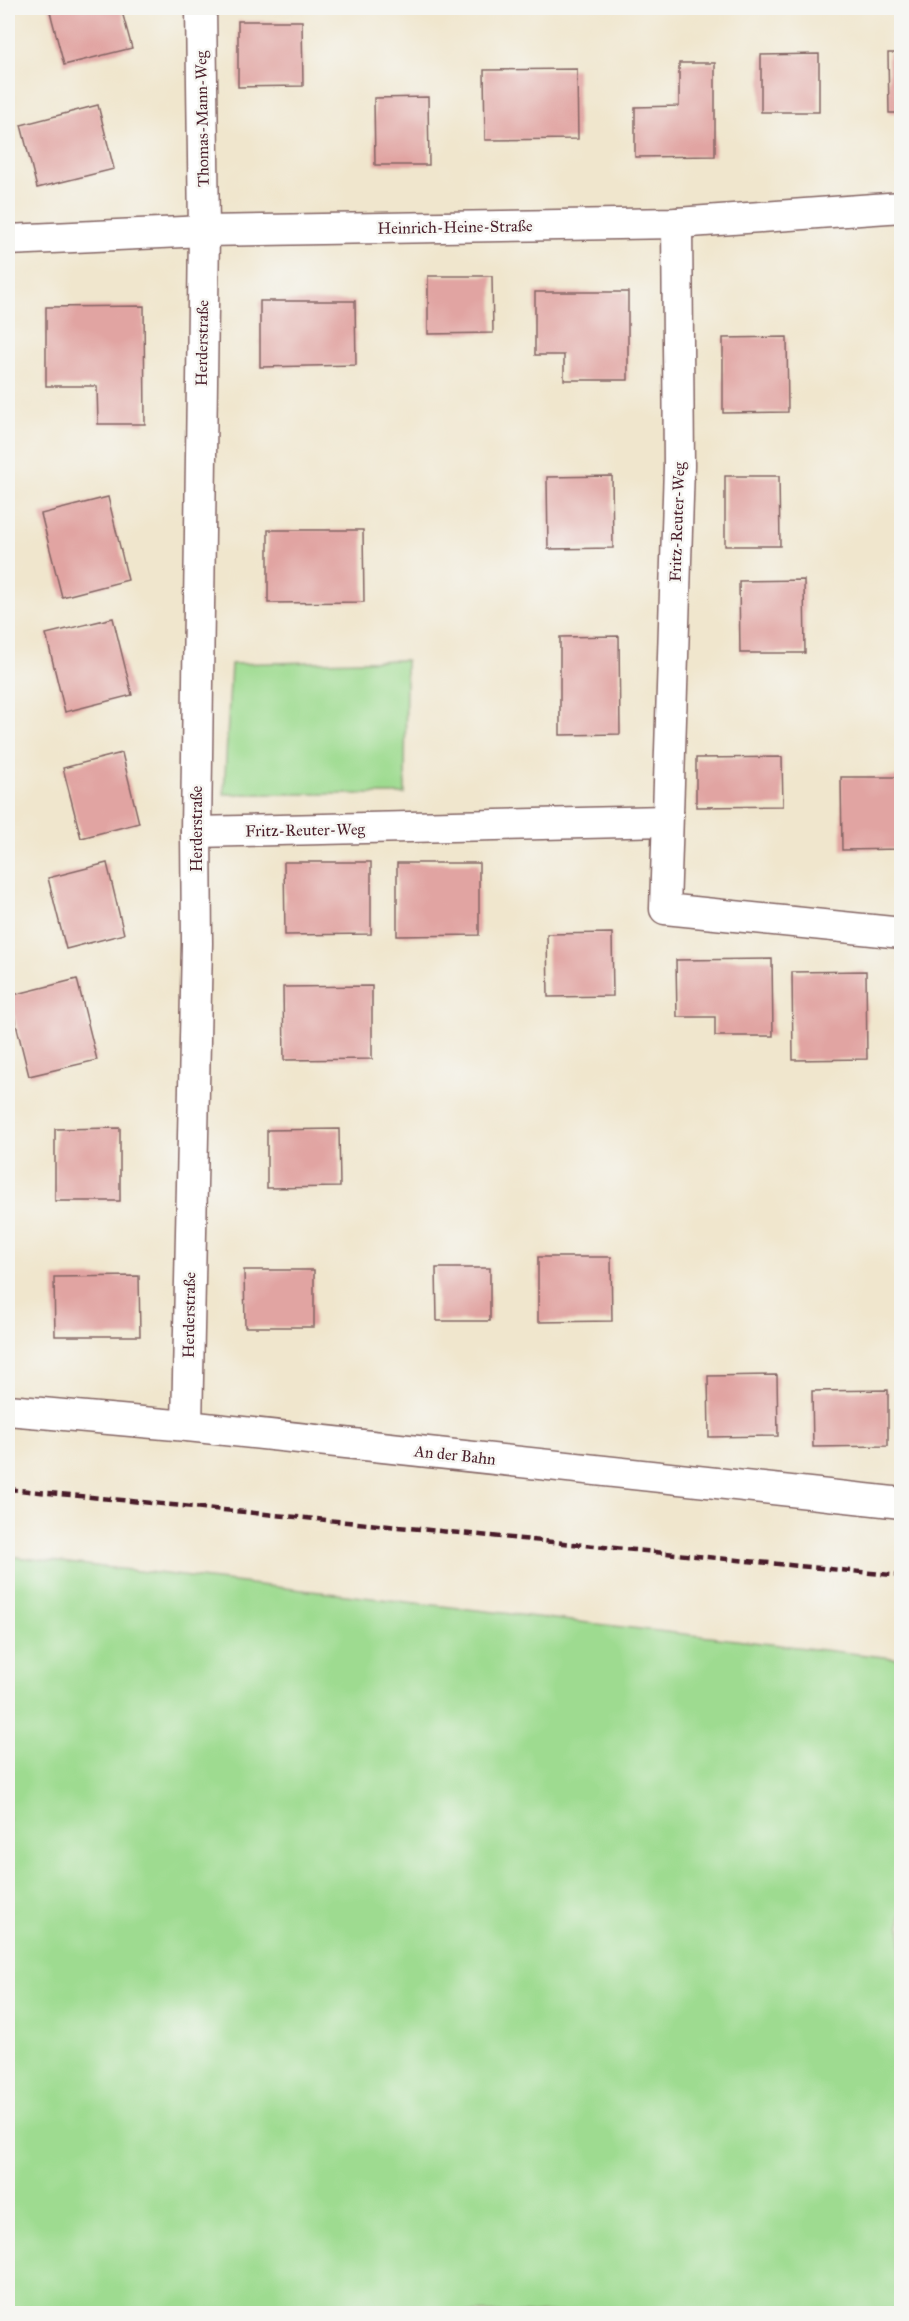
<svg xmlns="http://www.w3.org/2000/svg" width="909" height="2321" font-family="'IM FELL Great Primer',serif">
<rect width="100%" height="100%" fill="#f6f6f2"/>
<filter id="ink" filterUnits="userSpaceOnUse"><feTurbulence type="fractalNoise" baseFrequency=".0167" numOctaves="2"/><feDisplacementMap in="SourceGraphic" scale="12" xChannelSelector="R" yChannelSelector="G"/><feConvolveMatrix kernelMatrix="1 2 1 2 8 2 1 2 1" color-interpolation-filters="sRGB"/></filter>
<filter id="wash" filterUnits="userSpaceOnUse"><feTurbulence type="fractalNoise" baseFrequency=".008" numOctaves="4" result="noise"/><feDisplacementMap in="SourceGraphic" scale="24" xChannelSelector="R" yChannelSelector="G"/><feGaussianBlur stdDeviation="1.35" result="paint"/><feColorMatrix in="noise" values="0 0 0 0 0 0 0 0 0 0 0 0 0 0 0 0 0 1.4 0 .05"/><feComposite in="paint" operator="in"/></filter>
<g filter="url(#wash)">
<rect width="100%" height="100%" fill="#f0e6cd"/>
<g fill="#9edb90" stroke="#747d5e" stroke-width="1.5">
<path d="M406,660l-1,134h-181l7,-130z"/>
<path d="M8,1556l893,103v654h-893z"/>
</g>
<g id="blocks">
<g fill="#e1a4a2">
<path d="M49,8h72l11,40 -68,17z"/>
<path d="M238,21h64l1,65 -65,1z"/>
<path d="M888,53h14v60h-13z"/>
<path d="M819,54v58h-58v-57z"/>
<path d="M679,63h36v93l-80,1v-50l44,-1z"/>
<path d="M577,69l1,70 -93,1 -1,-70z"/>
<path d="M428,97l1,68h-54l-1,-67z"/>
<path d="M98,105l16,64 -77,19 -16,-63z"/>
<path d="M428,276h64l1,57 -65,1z"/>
<path d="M535,292h93v88h-64v-25h-29z"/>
<path d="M260,301h95l1,64 -96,2z"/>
<path d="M144,306l1,118h-47l-1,-38h-51v-79z"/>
<path d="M787,337l1,75 -65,1v-75z"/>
<rect x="8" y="384" width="2" height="45"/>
<path d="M612,476l1,72 -65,1 -1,-72z"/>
<path d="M725,476h54l1,70h-55z"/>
<path d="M108,497l20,83 -66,17 -21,-83z"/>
<path d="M268,530h95l1,72 -96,1z"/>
<path d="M804,580l1,73h-65l-1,-72z"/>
<path d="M113,618l19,77 -67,17 -19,-78z"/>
<path d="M619,636l1,98 -60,1v-98z"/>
<path d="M122,753l17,70 -58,15 -18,-70z"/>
<path d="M782,757l1,49 -87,1v-49z"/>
<path d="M841,777h61v72l-60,1z"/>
<path d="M284,862h87v72l-86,1z"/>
<path d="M107,863l17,71 -58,15 -18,-71z"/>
<path d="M397,863h82v72l-82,1z"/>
<path d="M612,933l1,63 -65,1 -1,-63z"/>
<path d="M772,959l1,77h-58v-19h-38l-1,-57z"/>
<path d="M866,971l1,88 -74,1 -1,-88z"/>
<path d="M77,979l20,81 -68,16 -20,-80z"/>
<path d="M372,986v73l-88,1 -1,-73z"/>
<path d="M120,1128v73h-65v-72z"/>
<path d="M339,1129l1,58 -73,1v-58z"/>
<path d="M538,1257h73l1,64 -74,1z"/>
<path d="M436,1268h54v53h-53z"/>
<path d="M244,1270h70v57h-69z"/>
<path d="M139,1276l1,60h-85l-1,-59z"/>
<path d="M777,1375l1,61 -69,1 -1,-61z"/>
<path d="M888,1390v56l-75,1 -1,-56z"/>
</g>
</g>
</g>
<g filter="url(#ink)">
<use href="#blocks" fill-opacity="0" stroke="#846564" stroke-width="1.5"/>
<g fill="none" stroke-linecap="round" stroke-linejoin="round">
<defs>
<g id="street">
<path d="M677,223l2,243 -14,443 237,24"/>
<path d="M8,240l196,-9 473,-8 225,-16"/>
<path d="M196,832l471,-11"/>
<path d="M8,1410l179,16 715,77"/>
<path d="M187,1426l10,-483 -1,-111 8,-601 -3,-223"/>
</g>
</defs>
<use href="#street" stroke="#846564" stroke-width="33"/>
<use href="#street" stroke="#fff" stroke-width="30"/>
<path stroke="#4a1f2b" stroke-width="4.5" stroke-dasharray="9 4.5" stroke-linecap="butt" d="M8,1489l894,87"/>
</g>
</g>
<g text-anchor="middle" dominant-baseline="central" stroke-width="5" stroke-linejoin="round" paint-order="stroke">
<g font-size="16" fill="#4a1f2b" stroke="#f6f6f2">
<text transform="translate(202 119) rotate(-91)">Thomas-Mann-Weg</text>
<text transform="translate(455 227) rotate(-1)">Heinrich-Heine-Straße</text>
<text transform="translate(202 343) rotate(-89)">Herderstraße</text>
<text transform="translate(677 522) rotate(-88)">Fritz-Reuter-Weg</text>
<text transform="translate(196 829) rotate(-90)">Herderstraße</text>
<text transform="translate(305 830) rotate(-1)">Fritz-Reuter-Weg</text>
<text transform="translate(189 1315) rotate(-89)">Herderstraße</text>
<text transform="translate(455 1455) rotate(6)">An der Bahn</text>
</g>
</g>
<rect width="909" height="2321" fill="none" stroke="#f6f6f2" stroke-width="30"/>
</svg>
